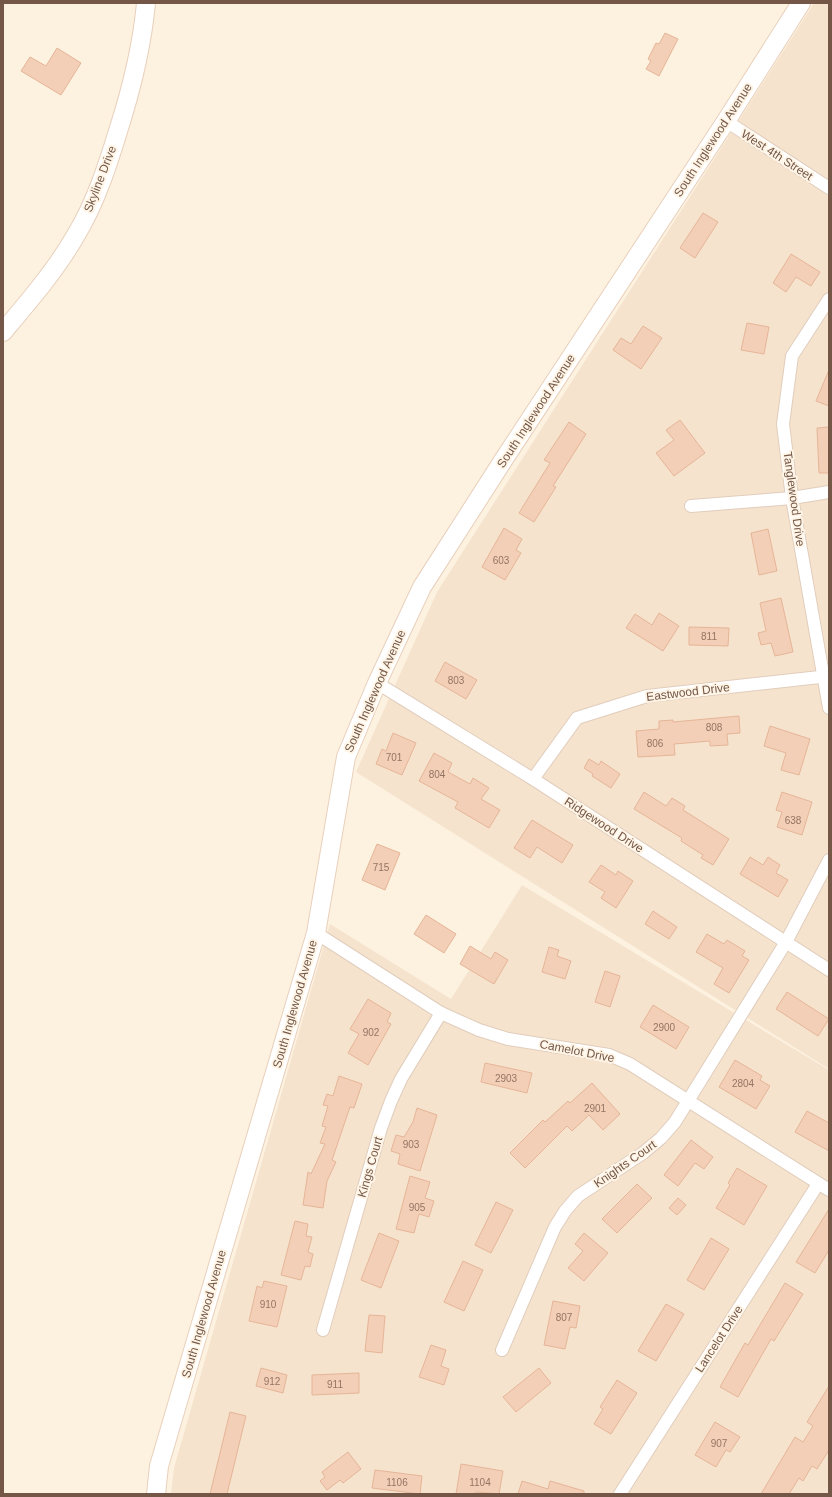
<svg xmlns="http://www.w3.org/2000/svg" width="832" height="1497" font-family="Helvetica,sans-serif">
<rect width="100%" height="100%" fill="#fdf2e0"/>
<g fill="#f5e3ce">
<path d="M814,3h15v1066l-473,-297 81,-180z"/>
<path d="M522,885l307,185v424h-658l3,-26 156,-544 121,75z"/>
</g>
<g fill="#f3cfb7" stroke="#e6b597">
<path d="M665,33l13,6 -19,37 -13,-7 5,-8 -3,-2 8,-16 3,1z"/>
<path d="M57,48l24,15 -20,32 -40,-24 9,-14 16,9z"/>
<path d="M703,213l15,9 -23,36 -15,-10z"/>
<path d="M791,254l29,18 -9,14 -15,-9 -10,15 -13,-9z"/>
<path d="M747,323l22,4 -5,27 -23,-4z"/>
<path d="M643,326l19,12 -21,31 -28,-19 8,-12 10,6z"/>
<path d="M829,370v36l-13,-5z"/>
<path d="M680,420l25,33 -31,23 -18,-23 18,-13 -8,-10z"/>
<path d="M569,422l17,12 -33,52 3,1 -22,35 -15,-9 31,-50 -6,-3z"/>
<path d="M829,427v46h-10l-2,-45z"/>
<path d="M504,528l18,11 -6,11 5,3 -16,27 -23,-13z"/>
<path d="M768,529l9,42 -18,4 -8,-42z"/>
<path d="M781,598l12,54 -18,4 -4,-13 -10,2 -3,-12 8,-2 -6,-28z"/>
<path d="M659,613l20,13 -16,25 -37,-23 9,-14 17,11z"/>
<path d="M689,627l40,1 -1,18 -39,-1z"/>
<path d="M445,662l32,18 -11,19 -31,-18z"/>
<path d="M739,716l1,17 -13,1 1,11 -18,1v-5l-36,3 1,11 -37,2 -2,-26 23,-2v-8l14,-1v2z"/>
<path d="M770,726l40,13 -11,36 -18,-5 5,-17 -22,-7z"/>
<path d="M393,733l23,10 -14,32 -26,-11 6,-15 4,2z"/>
<path d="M434,753l18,10 -4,9 22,12 3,-6 16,10 -8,11 19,11 -11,18 -34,-20 3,-6 -39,-21z"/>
<path d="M589,759l10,6 2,-4 19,13 -9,14 -19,-12 1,-2 -9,-6z"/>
<path d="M644,792l22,14 6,-8 13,8 -2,4 46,29 -16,26 -12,-7 2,-3 -22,-14 1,-3 -48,-29z"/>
<path d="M782,792l30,10 -10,33 -25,-8 5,-15 -6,-2z"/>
<path d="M532,820l41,25 -11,18 -25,-16 -7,11 -16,-10z"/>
<path d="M377,844l23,9 -15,37 -23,-10z"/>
<path d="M750,857l13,8 5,-8 12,8 -4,8 12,7 -10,17 -38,-23z"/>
<path d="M601,865l15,10 2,-4 15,10 -17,27 -15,-10 4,-6 -16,-10z"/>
<path d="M653,911l24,16 -8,12 -24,-15z"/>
<path d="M426,915l30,19 -12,19 -30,-19z"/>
<path d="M707,934l17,10 3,-4 18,11 -3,5 7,4 -20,33 -15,-9 9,-16 -27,-16z"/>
<path d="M470,946l21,13 4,-7 13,8 -14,24 -34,-20z"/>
<path d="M549,947l10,3 -2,6 14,5 -6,18 -23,-7z"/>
<path d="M605,971l15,5 -10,31 -15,-5z"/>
<path d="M787,992l42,27 -11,17 -42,-27z"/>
<path d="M368,999l23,14 -4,9 4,2 -23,41 -20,-12 11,-19 -9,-5z"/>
<path d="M653,1005l36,22 -13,22 -36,-22z"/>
<path d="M735,1060l27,16 -2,4 10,6 -14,23 -37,-22z"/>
<path d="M485,1063l47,10 -5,20 -46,-11z"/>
<path d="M339,1076l23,8 -8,24 -4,-1 -18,53 4,2 -9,19 -4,27 -20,-3 5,-33 3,2 14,-30 -5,-1 6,-16 -4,-1 6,-20 -5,-1 4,-11 6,2z"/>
<path d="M592,1083l28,31 -17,16 -14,-15 -17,16 -5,-5 -42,42 -15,-15 33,-33 2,2 23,-21 2,2z"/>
<path d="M417,1108l20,7 -17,56 -22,-7 2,-10 -9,-3 5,-16 8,2 9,-15z"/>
<path d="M807,1111l22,12v28l-34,-19z"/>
<path d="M691,1140l22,17 -9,12 -9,-6 -17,23 -14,-11z"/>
<path d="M737,1168l30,18 -23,39 -28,-17 14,-23 -2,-2z"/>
<path d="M410,1176l20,6 -5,16 9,3 -5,16 -10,-3 -5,19 -18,-4z"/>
<path d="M637,1184l15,14 -35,35 -15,-14z"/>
<path d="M678,1198l8,7 -9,10 -8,-7z"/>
<path d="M496,1202l17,8 -22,43 -16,-8z"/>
<path d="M829,1209v41l-14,23 -19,-11z"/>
<path d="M295,1221l13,3 -2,12 6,1 -4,15 5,2 -3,13 -5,-1 -4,14 -20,-5z"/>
<path d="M379,1233l20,8 -18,47 -20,-8z"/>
<path d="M584,1233l24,20 -24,28 -16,-13 15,-17 -8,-7z"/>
<path d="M711,1238l18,11 -25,41 -17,-10z"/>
<path d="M463,1261l20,9 -19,41 -20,-9z"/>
<path d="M264,1281l23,5 -10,41 -28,-6 8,-35 5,2z"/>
<path d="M785,1283l18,11 -29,47 -3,-2 -33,58 -18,-10 25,-44 3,2z"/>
<path d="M553,1301l27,5 -4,22 -6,-1 -5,22 -21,-4z"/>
<path d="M666,1304l18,10 -28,47 -18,-10z"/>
<path d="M369,1315l16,1 -3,37 -17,-2z"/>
<path d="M431,1345l15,5 -5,16 8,3 -5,16 -25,-8z"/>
<path d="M261,1368l26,7 -4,18 -27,-7z"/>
<path d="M539,1368l12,15 -35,29 -13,-15z"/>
<path d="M359,1373v20l-47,2v-20z"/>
<path d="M617,1380l20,13 -26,41 -17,-10 9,-15 -3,-2z"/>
<path d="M829,1386v64l-12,19 -5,-3 -9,15 -4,-3 -10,16h-28l34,-57 8,5 10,-16 -6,-4z"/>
<path d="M230,1412l16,4 -19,78h-17z"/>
<path d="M715,1422l25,15 -10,15 -4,-2 -10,17 -21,-12z"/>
<path d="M348,1452l13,17 -18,14 -3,-3 -13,10 -7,-9 5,-4 -3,-5z"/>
<path d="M461,1464l42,7 -4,23 -23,-2v2h-20z"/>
<path d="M375,1470l47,6 -2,18 -48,-6z"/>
<path d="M522,1481l26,8 2,-8 34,10v3h-66z"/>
</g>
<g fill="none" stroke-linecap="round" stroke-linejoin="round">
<defs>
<g id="street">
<path d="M726,121l103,67"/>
<path d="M829,299l-37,57 -9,68 9,74 37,210"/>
<path d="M691,506l101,-8 37,-6"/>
<path d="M377,683l156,96 296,191"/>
<path d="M533,779l44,-61 70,-22 182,-20"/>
<path d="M316,933l125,80 38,17 29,9 101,16 21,9 199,126"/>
<path d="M323,1330l58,-202 10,-27 10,-22 40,-66"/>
<path d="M502,1350l53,-123 10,-16 13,-15 65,-43 18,-15 14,-16 111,-180 43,-82"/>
<path d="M620,1494l198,-310"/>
</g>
<g id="secondary">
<path d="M3,332c26,-31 53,-62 73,-97 20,-33 32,-71 43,-107 13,-41 23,-82 27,-125"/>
<path d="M156,1494l3,-28 157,-533 30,-176 31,-74 45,-96 82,-128 222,-338 75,-118"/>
</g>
</defs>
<use href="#street" stroke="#e1cdbc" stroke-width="14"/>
<use href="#secondary" stroke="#e8d0bc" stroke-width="20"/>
<use href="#street" stroke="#fff" stroke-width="12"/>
<use href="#secondary" stroke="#fff" stroke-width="18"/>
</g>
<g text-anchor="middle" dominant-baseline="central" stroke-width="4" stroke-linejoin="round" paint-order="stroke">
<g font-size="10" fill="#947563">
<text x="501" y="560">603</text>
<text x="709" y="636">811</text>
<text x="456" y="680">803</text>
<text x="714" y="727">808</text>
<text x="655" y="743">806</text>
<text x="394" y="757">701</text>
<text x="437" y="774">804</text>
<text x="793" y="820">638</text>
<text x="381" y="867">715</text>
<text x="664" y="1027">2900</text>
<text x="371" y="1032">902</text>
<text x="506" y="1078">2903</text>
<text x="743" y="1083">2804</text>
<text x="595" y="1108">2901</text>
<text x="411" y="1144">903</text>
<text x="417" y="1207">905</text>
<text x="268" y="1304">910</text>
<text x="564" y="1317">807</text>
<text x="272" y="1381">912</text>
<text x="335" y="1384">911</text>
<text x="719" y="1443">907</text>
<text x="397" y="1482">1106</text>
<text x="480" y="1482">1104</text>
</g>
<g font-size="12" fill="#745747" stroke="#fff5e7">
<text transform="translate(713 140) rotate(-57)">South Inglewood Avenue</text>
<text transform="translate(777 155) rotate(33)">West 4th Street</text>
<text transform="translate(100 179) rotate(-69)">Skyline Drive</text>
<text transform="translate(536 411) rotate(-57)">South Inglewood Avenue</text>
<text transform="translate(794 499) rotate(82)">Tanglewood Drive</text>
<text transform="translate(375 691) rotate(-66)">South Inglewood Avenue</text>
<text transform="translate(688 692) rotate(-7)">Eastwood Drive</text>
<text transform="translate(604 825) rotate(33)">Ridgewood Drive</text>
<text transform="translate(295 1004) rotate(-74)">South Inglewood Avenue</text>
<text transform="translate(577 1051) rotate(11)">Camelot Drive</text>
<text transform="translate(625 1164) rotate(-35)">Knights Court</text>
<text transform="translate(370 1167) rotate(-74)">Kings Court</text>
<text transform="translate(204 1314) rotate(-74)">South Inglewood Avenue</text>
<text transform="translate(719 1339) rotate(-57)">Lancelot Drive</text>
</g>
</g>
<rect width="832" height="1497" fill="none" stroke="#745747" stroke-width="8"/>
</svg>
